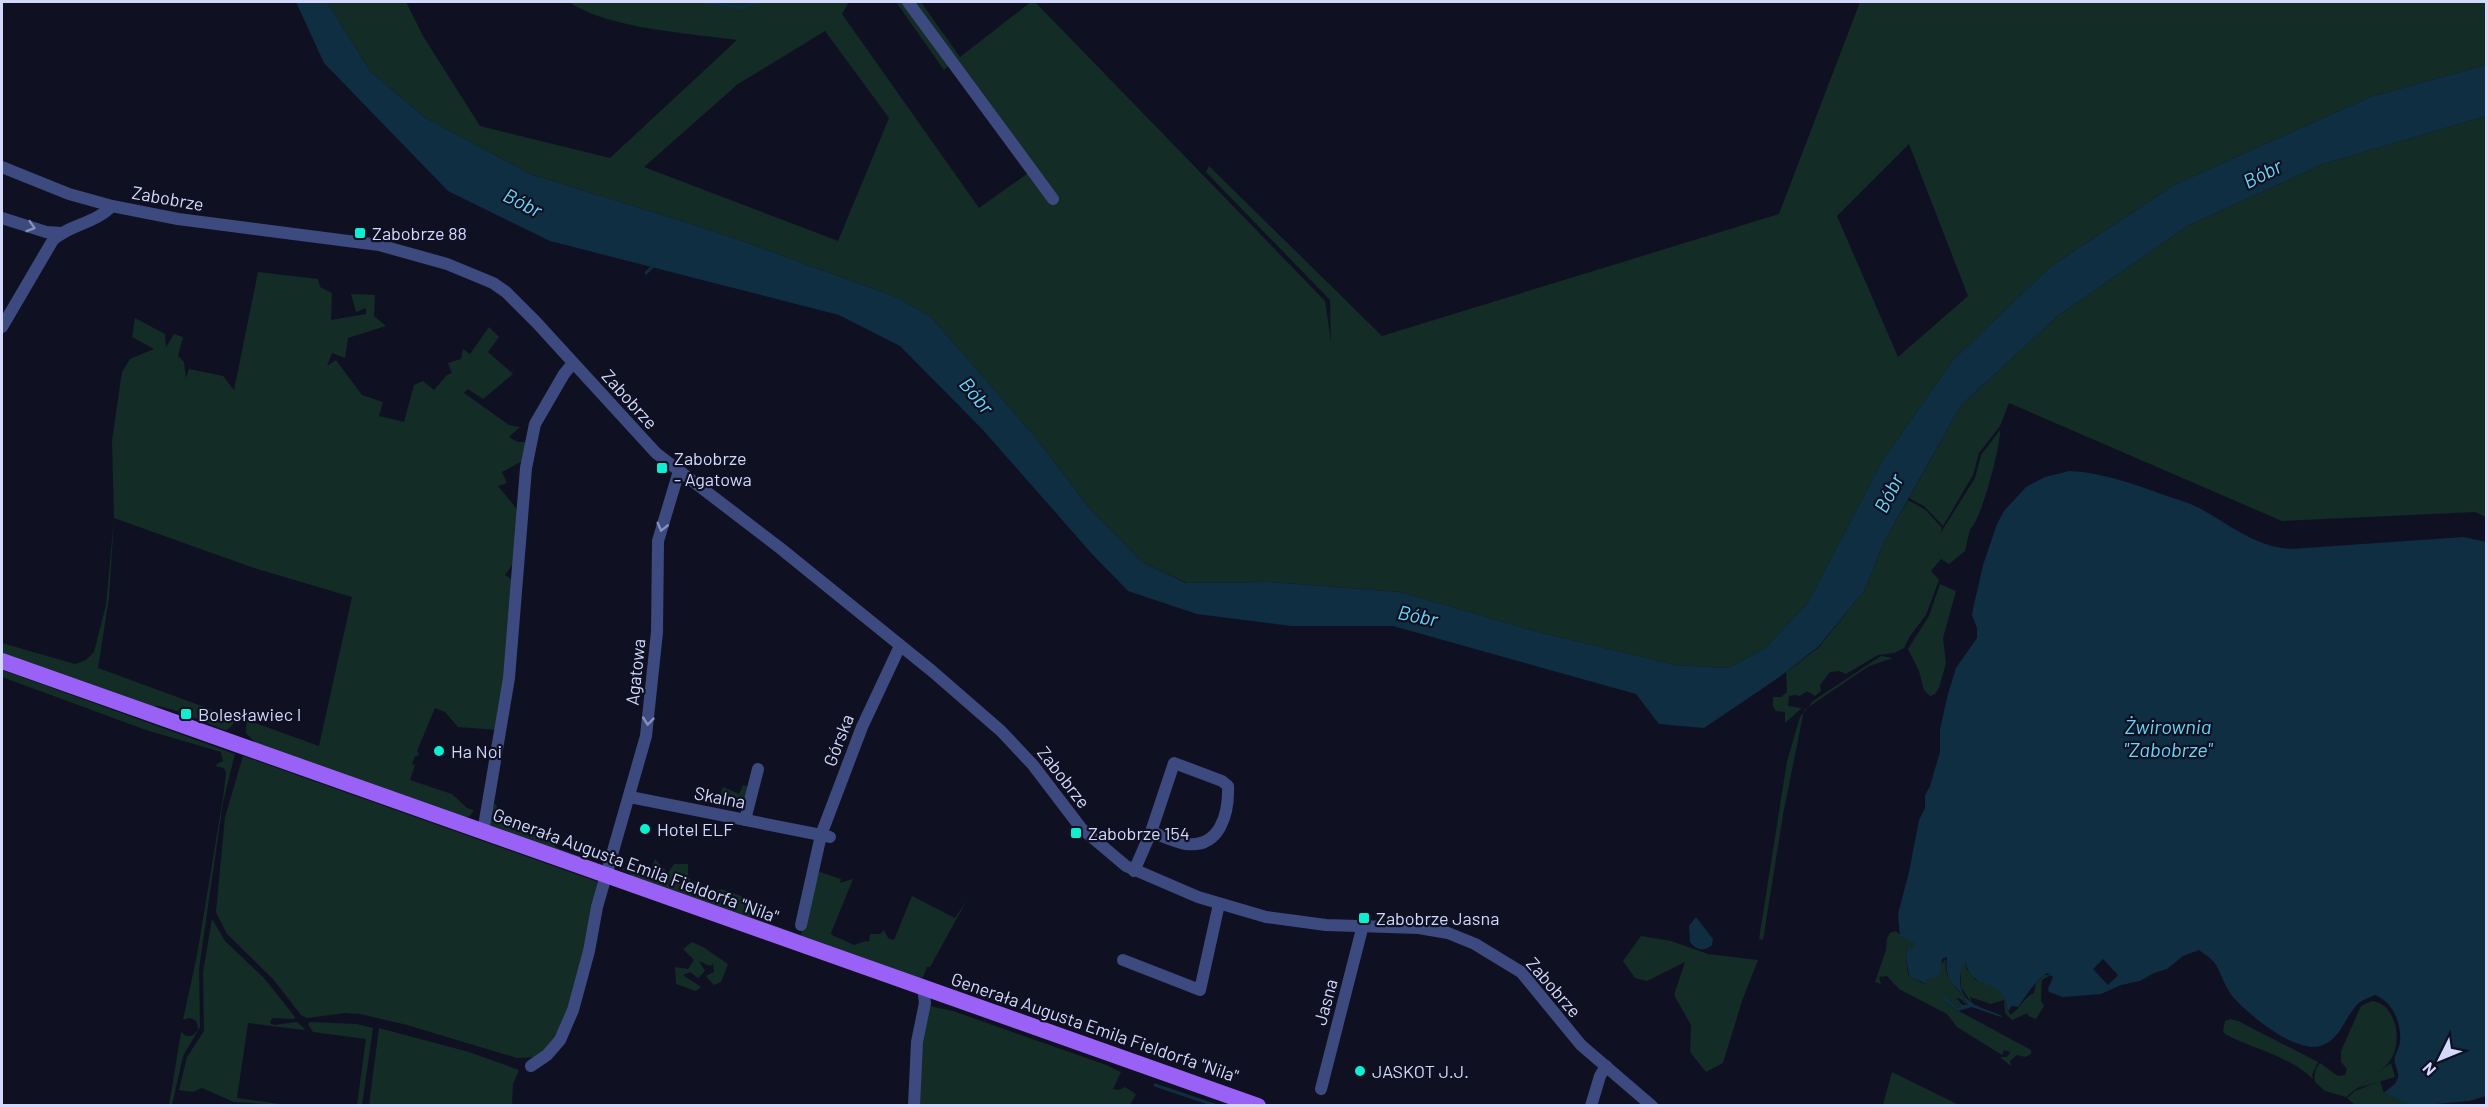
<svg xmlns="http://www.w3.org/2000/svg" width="2488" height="1107" font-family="Barlow,sans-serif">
<rect width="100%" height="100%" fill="#0f1123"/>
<g fill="#132c25" fill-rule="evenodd">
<path d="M327,2h79l17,34 57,90 130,32 127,-118c-48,-7 -129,-11 -168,-38h280l-7,12 137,194 52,-37 -80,-107 -7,6 -48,-68h25l39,55 71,-55h4l290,299 6,41 -1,-42 -124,-128 3,-6 173,170 397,-122 81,-212h626v63l-116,32 -196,88 -124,82 -97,93 -70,100 -76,144 -43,45 -36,19 -52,-3 -138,-33 -138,-40 -130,-10 -83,1 -45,-21 -52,-53 -54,-71 -105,-121 -35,-20 -179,-65 -187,-58 -106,-57 -54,-46zM825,31l64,87 -51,123 -194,-74 94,-83zM1909,144l59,152 -70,61 -61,-141z"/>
<path d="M2486,116v401l-11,-5 -193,9 -273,-118 -9,23 -21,27 -6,22 -30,51 -19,-20 -15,-8 52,-93 98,-90 130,-90 134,-61z"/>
<path d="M258,272l60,7 2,8 12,6 -1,27 35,-6v-6l-10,4 -5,-18 24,1 -1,21 12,10 -38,12 -3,20 -13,-5 -5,13 9,-6 26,35 21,7 -4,14 25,6 10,-37 9,-4 11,9 13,-15 5,-2 -4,-10 13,-4 2,-10 7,5 19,-27 10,10 -11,15 25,22 -30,25 -15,-10 -4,4 45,32 11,2 -11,10 9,5h10l-2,17 -24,13 5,11 -9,3 22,27 -7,51 -8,11 11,7 -18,148 -40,-3 -13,-15 -10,-4 -18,43 2,2 -1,3h-3l-3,8 3,1 -5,15 42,14 15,14 7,2 -4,6 -5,2 -209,-75 -10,-10 1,-16 3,4 69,25 33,-149 -98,-29 -140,-50 -5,80 -11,70 131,48 3,-3 5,2c-2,6 -5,13 -11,15 -4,1 -55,-26 -75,-24l-149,-51v-12l73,21 11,-4 8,-8 12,-47 8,-87 -2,-77 10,-69 8,-13 24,-10 -22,-12 3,-19 30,16 1,13 8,-13 9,3 -5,19 6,6 2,16 3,-9 34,7 11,14z"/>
<path d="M2000,430c1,14 -19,92 -30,99l-5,22 -16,13 -8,-5 -10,12 8,9 -13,35 -16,21 -6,12 -10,5 -16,2 -32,19 -7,-3 -9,1 -10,13 1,6 -6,5 -8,-5 -7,5 -5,-1 -6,1 -1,10 14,2 -17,15v-11l-9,-1 -3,-5v-9h8l6,-5 -1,-20 32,-24 46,-57 20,-49 24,-42 18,10 16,18 -2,6 35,-56 6,-23z"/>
<path d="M1940,584l16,7 -13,47 3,25 -7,25 -4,6 -5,2 -6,-6 -5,-19 -11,-22 21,-33z"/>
<path d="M1881,656l12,2 -24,8 -65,44 -21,105 -20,125 -4,-1 28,-178 13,-44 13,-16z"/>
<path d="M2,670l233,84 -12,48 -24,167 1,58 -17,29 -11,49h-3l12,-73 5,4h6l6,-6c1,-9 -6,-15 -15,-10l14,-65 26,-157 3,-25 -2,-5 -9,-2 5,-4h3l-2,-10 -75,-22 -144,-53z"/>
<path d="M243,756l355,126 -10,64 -28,85 -22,26 -21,1 -110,-33 -47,-11 -15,-1 -38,5 -6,-3 -28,-36 -46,-45 -11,-22 9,-95z"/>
<path d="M743,785l6,2 -7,16 -8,3 -16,-4 5,-15 16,7z"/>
<path d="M494,803l3,3 -2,15 61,21 -1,5 48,18 -2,1 -110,-40 -2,-3z"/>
<path d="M655,859l13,14 6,-9h14v12l4,7 2,-2 21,11 6,-3 20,7 6,8 9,2 -1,9 -4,2 50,18 13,-65 27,9 -1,4 13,-4 -22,54 1,2 22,10 12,-4 3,1 1,-8h10l4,-4 4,8 6,2 18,-44 43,22 12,-18 -37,67h-3l-4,10 -7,2 -285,-101v-4l-14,-7 31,10z"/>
<path d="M212,919l13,22 39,37 31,39 -1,2 -22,-1 -2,5 4,2 23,-3 8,7 -2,1 -55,-7 -11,75 50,7 -53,-3 -32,-14 -9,4 -14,-2 8,-33 17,-26 -1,-59z"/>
<path d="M1895,931l20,13 -3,3 -4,-1 -2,11 2,18 14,8 4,1 2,-7 6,1 5,-4 2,-10 5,-5c-3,26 15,27 22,47l-7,-7 -5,-1 -1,2 6,7 -5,1 -8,-7 -6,-1 13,9 76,41v4l-6,3 -8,-2 -7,6 1,5 -11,-9h7l3,-5 -6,-2 -2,5 -45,-28 -10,-13 -48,-25 -12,-13 -8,1 2,7 -6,-2 11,-32 1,-12 3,-5z"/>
<path d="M1641,936l30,5 37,13 50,6 -16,41 -19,62 -17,9 -16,-20 1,-27 -17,-30 11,-33 -38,19 -12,-3 -12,-17z"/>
<path d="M692,942l11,5 25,17 -7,18 -7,3 -8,-9 8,-4 -1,-8 -3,2 -11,-5 6,10 -7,7 -8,-6 -7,3 18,12 -5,4 -20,-7 -1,-17 13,2 6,-9 -11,-11z"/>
<path d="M1966,961l1,8 8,11 17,4 10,8 8,23c9,-4 13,-18 24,-22l2,-10 8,-8h7l-9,5 -1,21 3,5 -8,13 -8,-3v-3l-16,7 -7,-7 -1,-13 -13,4 -21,-7 2,7 -11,-17 -1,-19z"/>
<path d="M2372,1001c26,3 31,44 17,61 -10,14 -30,23 -43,35l-21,-6 -10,-9c-1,-8 0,-13 5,-19l18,13 7,-1 2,-6 -6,-7v-11l20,-45z"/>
<path d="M929,1006l24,5 153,54 15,7 -8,17 6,1 6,-3 11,7 -6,11 -213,1 3,-57z"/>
<path d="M2230,1019l8,2 80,41 -6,13 1,4c-25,-24 -58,-29 -88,-45l-2,-3 2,-10z"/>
<path d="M310,1022l47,2 16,4 -11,77h-5l9,-66 -53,-7 -5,-8z"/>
<path d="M379,1028l90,24 50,18 -6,14 -1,21h-143z"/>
<path d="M2391,1063l4,14 -37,11z"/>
<path d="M1892,1072l67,33h-76z"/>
<path d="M2380,1081l4,12 30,12h-59l-8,-7 8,-7z"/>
</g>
<g fill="#0f2e42" fill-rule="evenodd">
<path d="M296,2h31l43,69 54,46 106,57 187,58 179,65 35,20 105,121 54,71 52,53 44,21 84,-1 130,10 138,40 138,33 52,3 36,-19 43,-45 76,-144 70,-100 97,-93 124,-82 196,-88 116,-32v51l-163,48 -134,61 -130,90 -98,90 -77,137 -20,49 -46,56 -40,31 -74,50 -45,-4 -23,-30 -243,-68h-102l-94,-12 -69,-23 -35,-36 -110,-125 -83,-84 -61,-31 -289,-74 -102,-50 -124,-128z"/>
<path d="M2069,471c33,1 64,13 95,24 11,4 24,7 35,13 30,16 56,39 92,41l173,-12 22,5v554l-17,5 -55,5 -30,-13c3,-4 11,-7 13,-13 4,-8 -4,-15 -2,-23 1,-5 4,-9 5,-14 2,-19 -7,-41 -25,-48 -7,3 -16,6 -20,12 -11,13 -14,30 -32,38 -25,11 -74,-30 -90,-48 -8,-10 -11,-21 -17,-32 -4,-7 -11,-10 -17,-15l-16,6 -16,13 -13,4 -14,8 -19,4 -20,9 -38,3 -14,-5 -1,-3 5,-12 -6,-4c-13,9 -20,22 -29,34l-6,-1 -4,5c-5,-38 -38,-17 -42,-50 -6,8 -6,12 -6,21 2,25 25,25 42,34l-1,1 -29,-10 -14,4 -16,-11 3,-4 11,12 5,-1 -6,-7 1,-2 6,7h6c-10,-24 -24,-16 -21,-48l-5,2 -2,15 -6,4h-6l-2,6 -17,-8 -3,-19 2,-11 4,1 3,-3 -15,-8 -2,-22 11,-42 10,-52 6,-12v-13l5,-9 10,-34v-23l8,-35 8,-26 21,-30v-10l-5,-13 1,-6 10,-44 14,-41 7,-13 22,-24 19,-10zM2103,959l15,16 -10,10 -15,-16z"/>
<path d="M1696,917l17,22 -1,6c-8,7 -16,5 -22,-3l-1,-16z"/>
</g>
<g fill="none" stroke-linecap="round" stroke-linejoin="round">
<g stroke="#0f2e42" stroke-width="3">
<path d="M705,2l36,6 16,-6"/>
<path d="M646,273l6,-6"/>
<path d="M1155,1085l62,21"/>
</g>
<g stroke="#3d4a7f" stroke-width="12">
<path d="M908,2l145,197"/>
<path d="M2,167l67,27 43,12 66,13 201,26 68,19 46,19 13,9 30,30 120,131 124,95 152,123 69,60 32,34 48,63 45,38 72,31 68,20 60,8 93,3 29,5 27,11 46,28 60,73 71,61"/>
<path d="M2,218l44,14 16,1"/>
<path d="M2,327l51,-87c17,-16 42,-16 59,-34"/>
<path d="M630,797l191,38 41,-108 38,-81"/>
<path d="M745,820l13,-51"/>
<path d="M483,832l26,-154 17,-210 9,-44 29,-50 9,-11"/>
<path d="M1134,871l17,-39 23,-69 48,18 6,5c1,28 -8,62 -42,58 -12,-2 -24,-8 -35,-12"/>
<path d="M801,925l20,-90 9,2"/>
<path d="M1123,960l77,30 19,-86"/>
<path d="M531,1066l16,-11 13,-15 13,-30 16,-59 8,-44 49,-171 11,-104 1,-91 21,-70"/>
<path d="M1321,1089l42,-164"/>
<path d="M914,1106l3,-64 8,-39 -2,-16"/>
<path d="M1591,1106l9,-30 6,-10"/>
</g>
<path stroke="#9a61f6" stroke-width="16" d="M2,661l1256,445"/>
</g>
<defs><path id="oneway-chevron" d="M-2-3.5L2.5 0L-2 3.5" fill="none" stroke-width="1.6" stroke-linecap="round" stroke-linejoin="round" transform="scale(1.5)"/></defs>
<g stroke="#8891be">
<use href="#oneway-chevron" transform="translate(31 227) rotate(17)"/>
<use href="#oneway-chevron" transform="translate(662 527) rotate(104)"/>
<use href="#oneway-chevron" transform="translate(648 721) rotate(96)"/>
</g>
<g fill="#0defcf" stroke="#0f1123" stroke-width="2">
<rect x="354" y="227" width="12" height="12" rx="3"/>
<rect x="656" y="462" width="12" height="12" rx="3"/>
<rect x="180" y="708" width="12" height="12" rx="3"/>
<circle cx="439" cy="751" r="6"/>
<circle cx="645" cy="829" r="6"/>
<rect x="1070" y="827" width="12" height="12" rx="3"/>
<rect x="1358" y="912" width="12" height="12" rx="3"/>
<circle cx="1360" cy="1071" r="6"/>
</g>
<g text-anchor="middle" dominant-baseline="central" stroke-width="4.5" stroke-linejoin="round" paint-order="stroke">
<g font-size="18" fill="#d3d8fd" stroke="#0f1123">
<text transform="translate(168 198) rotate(10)">Zabobrze</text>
<text transform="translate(630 399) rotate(48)">Zabobrze</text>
<text transform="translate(635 672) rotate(-84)">Agatowa</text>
<text transform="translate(838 740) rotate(-69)">Górska</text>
<text transform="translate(1064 777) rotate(52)">Zabobrze</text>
<text transform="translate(720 797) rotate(11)">Skalna</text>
<text transform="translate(636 865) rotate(20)">Generała Augusta Emila Fieldorfa "Nila"</text>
<text transform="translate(1554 987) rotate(49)">Zabobrze</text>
<text transform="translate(1325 1002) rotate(-75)">Jasna</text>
<text transform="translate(1095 1027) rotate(19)">Generała Augusta Emila Fieldorfa "Nila"</text>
</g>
<g font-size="18" fill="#d3d8fd" stroke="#0f1123" text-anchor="start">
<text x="372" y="233">Zabobrze 88</text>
<text x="674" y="458">Zabobrze<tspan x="674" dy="21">- Agatowa</tspan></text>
<text x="198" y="714">Bolesławiec I</text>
<text x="451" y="751">Ha Noi</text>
<text x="657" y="829">Hotel ELF</text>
<text x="1088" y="833">Zabobrze 154</text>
<text x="1376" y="918">Zabobrze Jasna</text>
<text x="1372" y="1071">JASKOT J.J.</text>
</g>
<g font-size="20" font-style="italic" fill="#67d7f7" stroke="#0f1123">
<text transform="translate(2262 173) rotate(-27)">Bóbr</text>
<text transform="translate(523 202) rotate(27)">Bóbr</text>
<text transform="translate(977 395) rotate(50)">Bóbr</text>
<text transform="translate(1888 493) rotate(-63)">Bóbr</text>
<text transform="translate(1418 615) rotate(12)">Bóbr</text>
<text x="2168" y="726">Żwirownia<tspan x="2168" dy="23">"Zabobrze"</tspan></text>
</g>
</g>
<rect width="2488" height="1107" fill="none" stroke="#d3d8fd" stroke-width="6"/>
<g transform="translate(2440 1059) rotate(227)" stroke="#0f1123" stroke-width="4.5" paint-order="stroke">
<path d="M0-4.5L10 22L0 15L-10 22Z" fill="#d3d8fd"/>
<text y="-9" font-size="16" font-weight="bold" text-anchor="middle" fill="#d3d8fd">N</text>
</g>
</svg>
